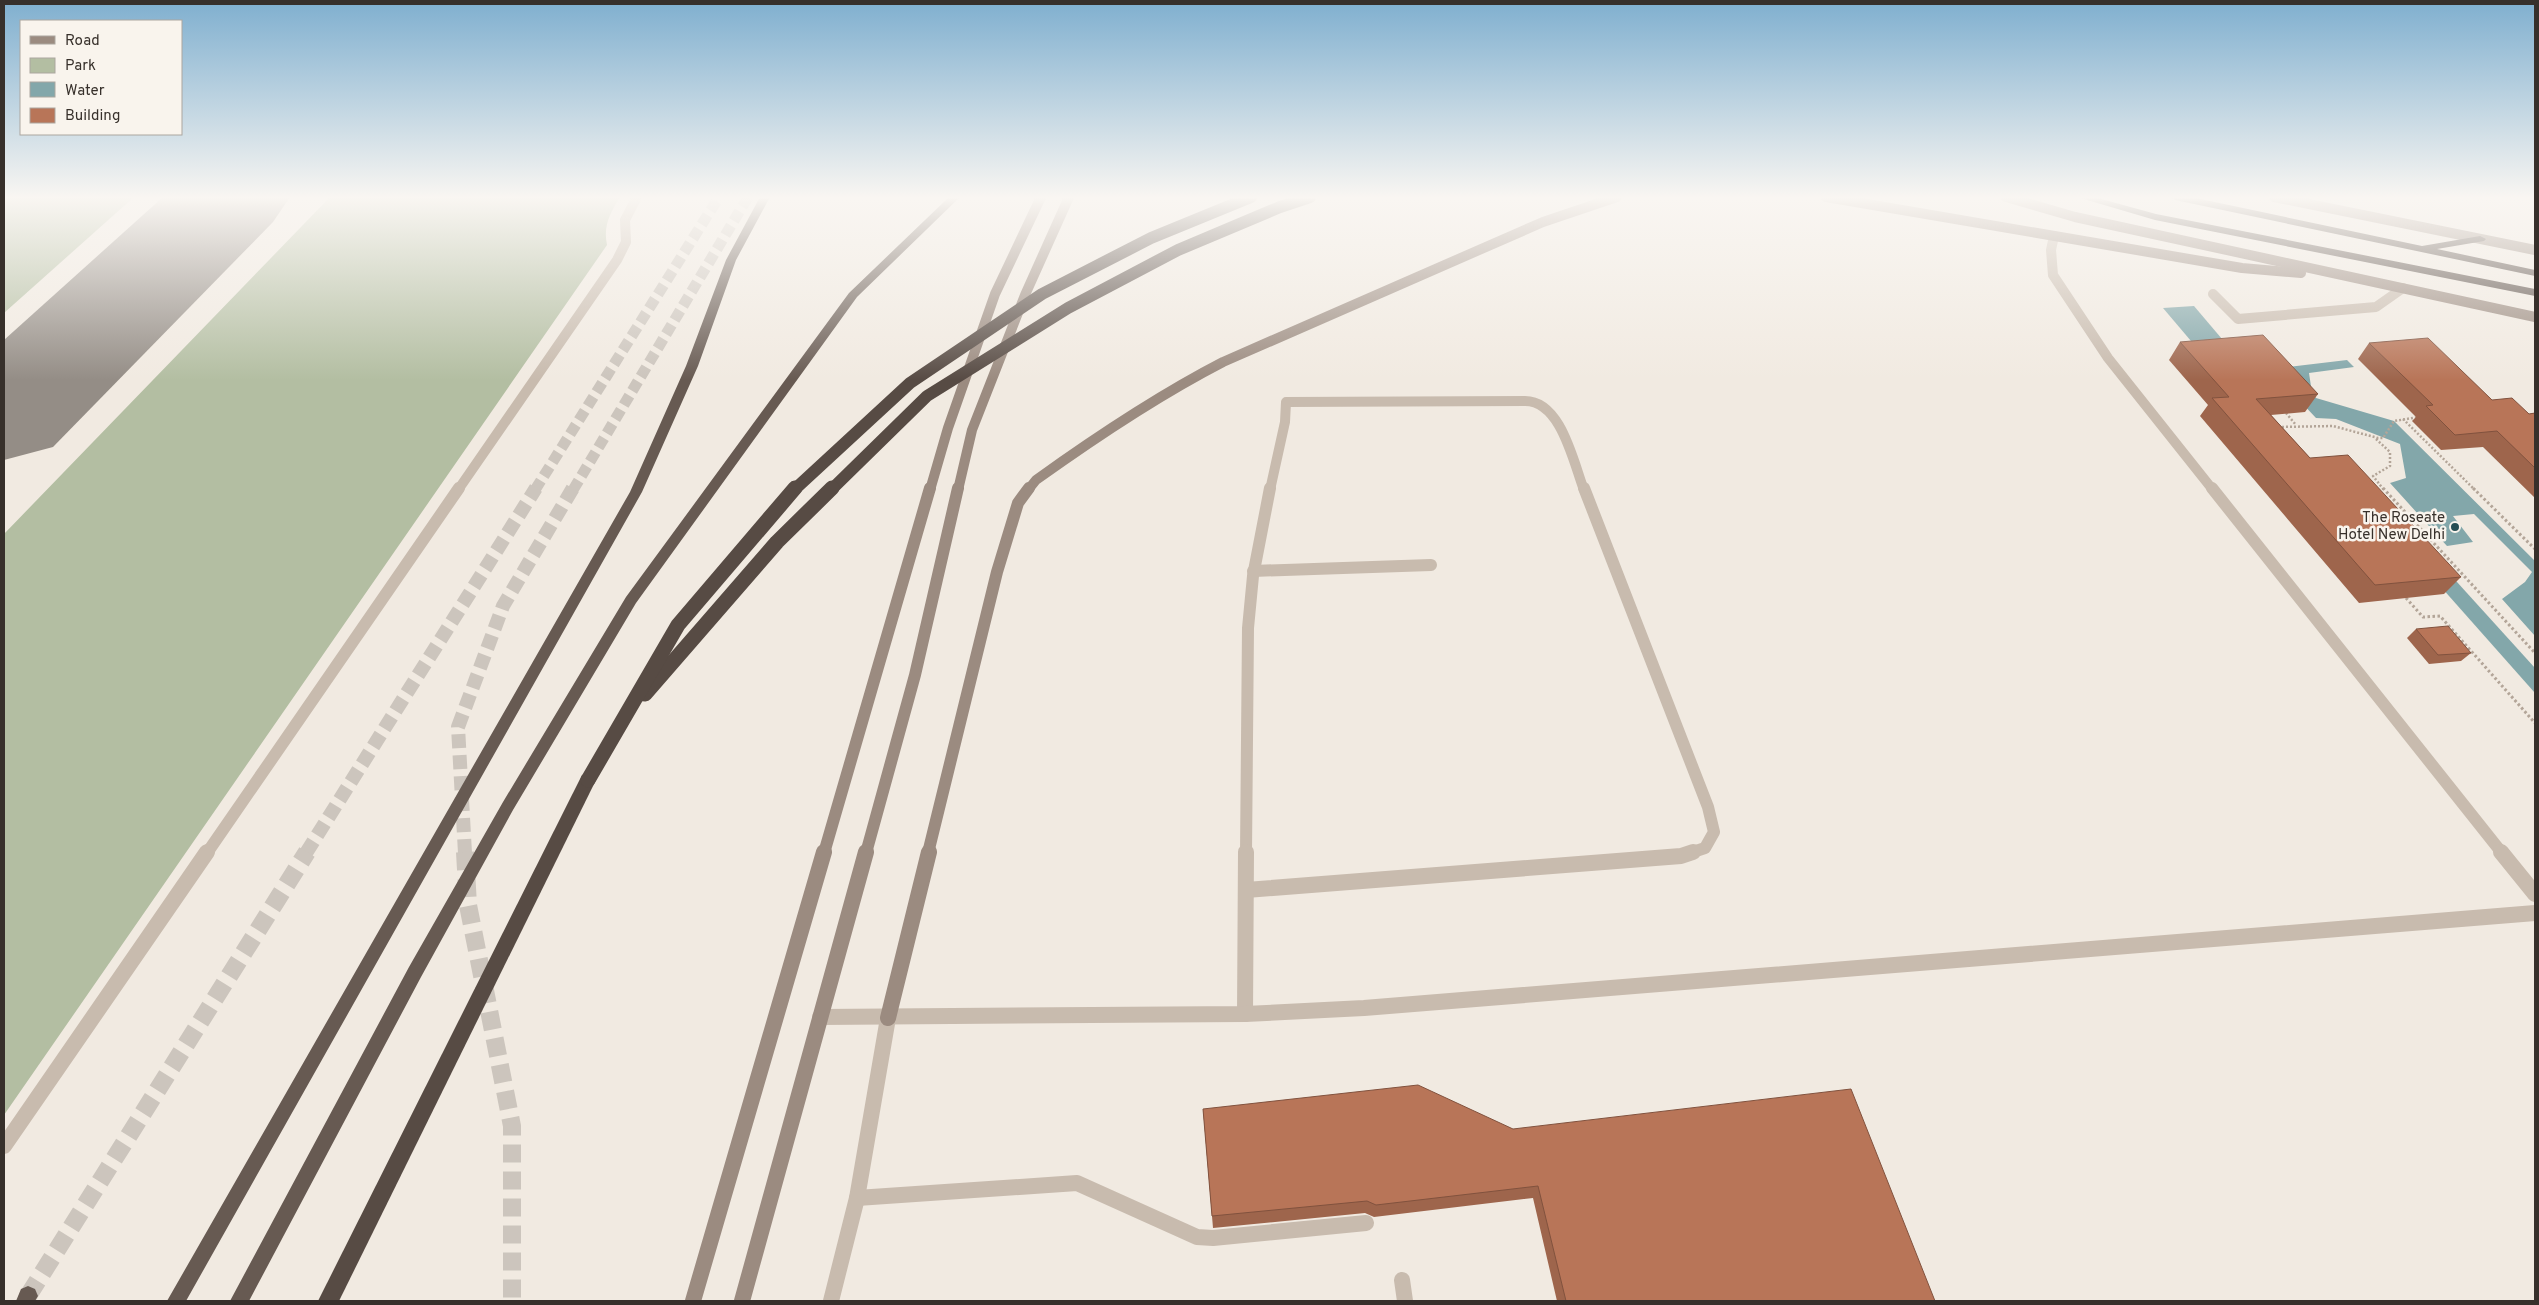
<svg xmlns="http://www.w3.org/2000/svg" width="2539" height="1305" font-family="Overpass,sans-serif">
<rect width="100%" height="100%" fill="#f1eae1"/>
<g fill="#b3bea2">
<path d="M4,197h130l-130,116z"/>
<path d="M330,197h290c-10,16 -17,29 -13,48l-603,870v-581z"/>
</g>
<g fill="#83a7aa">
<path d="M2194,306l28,33 -31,2 -28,-33z"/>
<path d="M2347,360l7,7 -45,6 3,20 4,5 78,23 141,140v75l-33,-37 23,-17 7,-10 -58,-58 -21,2 20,26 -26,4 -57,-63 16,-5 -6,-34 -64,-25 -20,-1 -46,-49z"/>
<path d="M2349,463l186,205v25l-203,-229z"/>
</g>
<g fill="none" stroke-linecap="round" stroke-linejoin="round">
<path fill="#948d86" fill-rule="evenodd" d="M163,197h127l-17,25 -220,225 -49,13v-120z"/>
<g stroke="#ccc5bd" stroke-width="11" stroke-dasharray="11 5.5" stroke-linecap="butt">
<path d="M535,490l184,-293"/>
<path d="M573,490l175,-293"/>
</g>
<g stroke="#ccc5bd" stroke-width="14" stroke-dasharray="14 7" stroke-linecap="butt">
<path d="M306,853l230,-365"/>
<path d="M465,853l-7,-126 45,-121 70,-118"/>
</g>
<g stroke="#ccc5bd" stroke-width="18" stroke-dasharray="18 9" stroke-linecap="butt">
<path d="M465,852l3,53 44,221v175"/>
<path d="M28,1296l279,-444"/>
</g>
<g stroke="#b3a598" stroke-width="2.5" stroke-dasharray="2 2" stroke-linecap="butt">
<path d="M2286,413l10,12"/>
<path d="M2403,419l72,71"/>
<path d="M2278,427l55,-1 45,12h5l11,-17 25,-4"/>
<path d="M2376,439l14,13v14l-17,10 11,14"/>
</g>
<g stroke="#b3a598" stroke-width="3" stroke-dasharray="2.5 2.5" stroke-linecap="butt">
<path d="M2383,488l152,165"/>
<path d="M2473,488l62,61"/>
<path d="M2406,598l17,19 17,-1 95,107"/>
</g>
<g stroke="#c8bbae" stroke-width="10">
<path d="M2054,236l-3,14 2,25 55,83 105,132"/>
<path d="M2213,294l25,25 138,-12 27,-19"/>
<path d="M458,490l159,-230 9,-18 -1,-22 12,-23"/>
<path d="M1270,490l15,-68 1,-20 239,-1c36,0 48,60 59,89"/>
</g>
<g stroke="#c8bbae" stroke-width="12">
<path d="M1584,488l124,319 6,25 -9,16 -15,5"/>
<path d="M2212,488l290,365"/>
<path d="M1253,571l178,-6"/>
<path d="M207,853l252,-365"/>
<path d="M1246,853l2,-225 5,-52 17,-88"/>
</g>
<g stroke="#c8bbae" stroke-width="16">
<path d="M2501,852l34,42"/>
<path d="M1246,890l435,-34 12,-4"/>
<path d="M1245,1014l1,-162"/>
<path d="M4,1146l203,-294"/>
<path d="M857,1198l220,-15 120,54 16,1 153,-15"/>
<path d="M831,1301l26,-103 31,-180"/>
</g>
<path stroke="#c8bbae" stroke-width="16" d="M1402,1280l3,21"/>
<path stroke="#c8bbae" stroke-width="16" d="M820,1017l425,-3 119,-6 1171,-95"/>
<g stroke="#9b8b80" stroke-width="10">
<path d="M1826,197l416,71 59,5"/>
<path d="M2006,197l69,20 460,100"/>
<path d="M2274,197l261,53"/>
<path d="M930,490l18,-62 47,-134 46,-97"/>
<path d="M958,490l14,-60 53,-135 44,-98"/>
<path d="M1028,490l8,-10c60,-43 121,-84 187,-118l320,-140 74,-25"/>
</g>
<g stroke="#9b8b80" stroke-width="12">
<path d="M824,853l106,-365"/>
<path d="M866,853l49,-178 43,-187"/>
<path d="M928,853l69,-281 21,-69 11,-15"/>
</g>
<g stroke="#9b8b80" stroke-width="16">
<path d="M888,1018l41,-166"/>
<path d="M693,1301l131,-449"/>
<path d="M742,1301l124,-449"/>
</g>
<g fill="#675a52" fill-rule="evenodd">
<path d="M760,197h10l-34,63 -38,106 -56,126 -456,809h-19l463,-809 56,-126 40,-106z"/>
<path d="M949,197h11l-103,100 -221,306 -123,207 -92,167 -172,324h-19l179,-334 94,-165 123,-205 223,-304z"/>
<path d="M28,1286l7,3 3,7 -3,5h-19l5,-12z"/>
</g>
<g fill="#574b44" fill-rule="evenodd">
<path d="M2077,197h17l62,17 379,75v7l-380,-76z"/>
<path d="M2170,197h21l231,49 58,-10 6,3 -2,2 -47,8 98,21v6l-360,-76z"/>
<path d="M588,773l6,2 2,5 -257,521h-21l264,-526z"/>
</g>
<g stroke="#574b44" stroke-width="12">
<path d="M794,490l116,-107 132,-89 109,-56 100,-41"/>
<path d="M831,490l96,-94 141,-88 110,-58 102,-43 30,-10"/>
</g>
<g stroke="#574b44" stroke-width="15">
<path d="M645,694l132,-152 55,-54"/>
<path d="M588,780l90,-155 117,-137"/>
</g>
</g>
<g fill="#9e654c">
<path d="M2180,342l138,52 -13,18 -34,3 39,43 151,119 -17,17 -85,9 -159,-187 8,-11 -39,-45z"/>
<path d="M2369,343l123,57 37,14 6,-1v85l-52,-51 -42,3 -29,-29 4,-4 -58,-58z"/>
<path d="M2416,629l55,24 -10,8 -32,3 -22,-26z"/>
<path d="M1203,1109l310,20 422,172h-378l-24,-103 -159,19 -9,-4 -152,15z"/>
</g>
<g fill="#b87558" stroke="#81523e">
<path d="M2263,335l55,59 -62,5 54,59 38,-3 113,122 -86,8 -163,-187 17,-1 -49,-55z"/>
<path d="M2428,338l64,62 20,-2 17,16 6,-1v55l-38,-37 -42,4 -29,-29 7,-1 -64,-62z"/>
<path d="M2448,626l23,27 -33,2 -22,-26z"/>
<path d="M1418,1085l95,44 338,-40 84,212h-369l-28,-115 -162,19 -9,-4 -155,15 -9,-107z"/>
</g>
<linearGradient id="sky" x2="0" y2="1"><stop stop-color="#7fafcf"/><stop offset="0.52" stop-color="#f9f6f2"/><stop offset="1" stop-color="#f9f6f2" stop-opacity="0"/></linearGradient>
<rect width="2539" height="380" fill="url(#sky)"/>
<circle fill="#264e54" stroke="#f9f4ed" stroke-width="2" cx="2455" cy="527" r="5"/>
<g text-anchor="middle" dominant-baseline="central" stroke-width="5" stroke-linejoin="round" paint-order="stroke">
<g font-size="15" fill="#37302b" stroke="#f9f4ed" text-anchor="end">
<text x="2445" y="518">The Roseate<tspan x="2445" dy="17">Hotel New Delhi</tspan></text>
</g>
</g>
<rect width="2539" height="1305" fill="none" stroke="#37302b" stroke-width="10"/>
<rect x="20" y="20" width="162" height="115" fill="#f9f4ed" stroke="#aba69f"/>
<rect x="30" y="36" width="25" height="8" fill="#9b8b80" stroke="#aba69f"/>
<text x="65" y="45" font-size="15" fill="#37302b">Road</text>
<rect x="30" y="58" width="25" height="15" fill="#b3bea2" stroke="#aba69f"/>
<text x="65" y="70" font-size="15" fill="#37302b">Park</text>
<rect x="30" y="82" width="25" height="15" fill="#83a7aa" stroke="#aba69f"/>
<text x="65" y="95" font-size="15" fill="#37302b">Water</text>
<rect x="30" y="108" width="25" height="15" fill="#b87558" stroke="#aba69f"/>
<text x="65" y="120" font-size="15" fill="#37302b">Building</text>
</svg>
